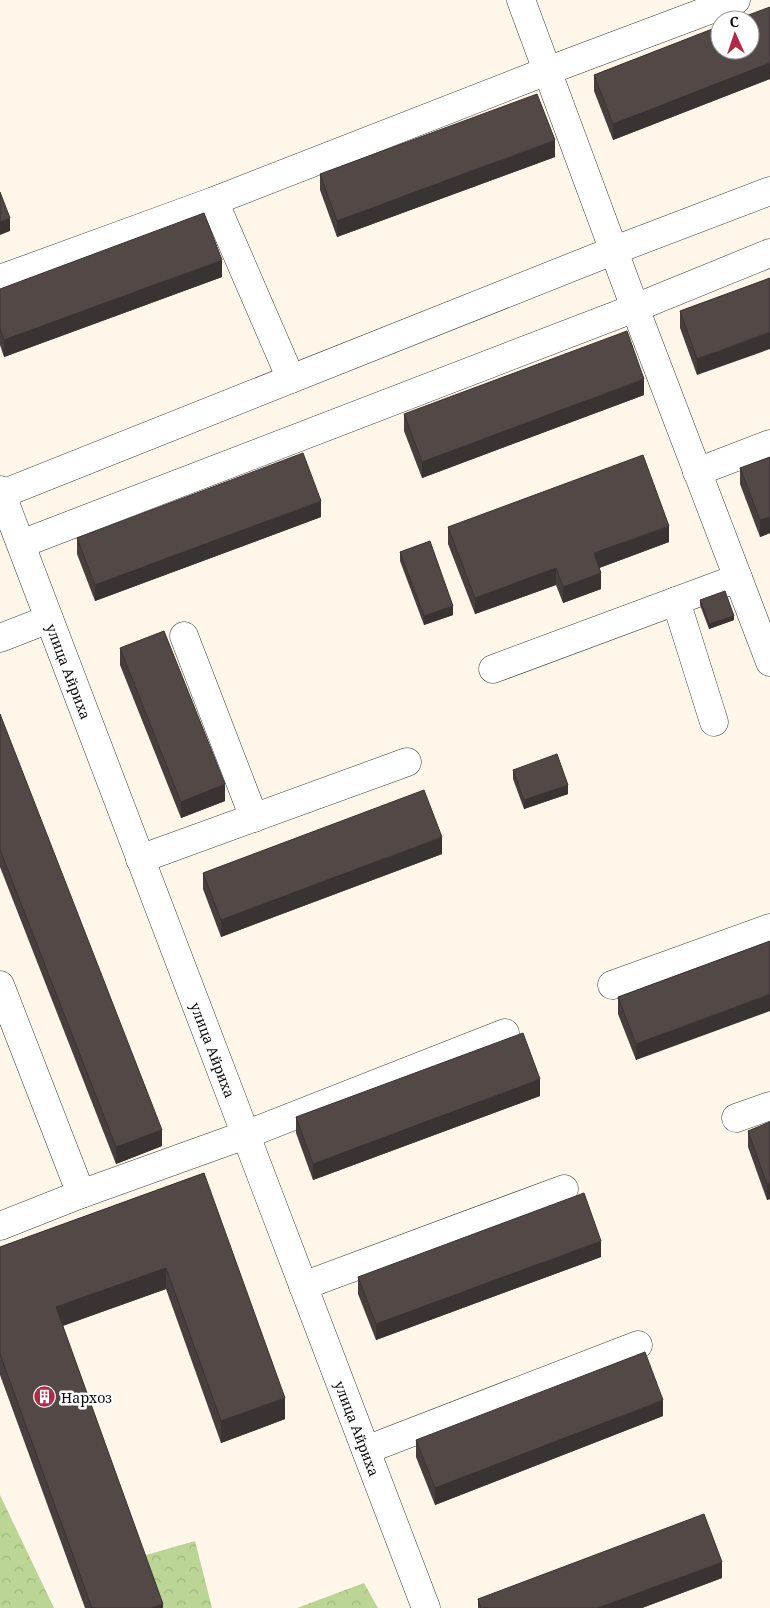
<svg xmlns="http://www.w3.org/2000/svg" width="770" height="1608" font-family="'Noto Serif',serif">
<defs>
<pattern id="forest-crowns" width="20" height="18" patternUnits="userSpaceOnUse" patternTransform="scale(1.25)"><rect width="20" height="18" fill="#bbd594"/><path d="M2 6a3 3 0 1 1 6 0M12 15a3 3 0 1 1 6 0" fill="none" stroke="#9fb67e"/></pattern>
</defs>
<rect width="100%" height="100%" fill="#fef6e8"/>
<g fill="url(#forest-crowns)">
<path d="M0,1495l54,113h-54z"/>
<path d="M195,1541l17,67h-55l-18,-51z"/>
<path d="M364,1583l14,25h-81z"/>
</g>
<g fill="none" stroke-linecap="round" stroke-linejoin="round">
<defs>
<g id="minor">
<path d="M521,0l114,308 135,354"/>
<path d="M214,201l77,178"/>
<path d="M0,279l214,-78 333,-130 189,-71"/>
<path d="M697,472l73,-28"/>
<path id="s1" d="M0,490l426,1118"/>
<path d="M2,494l613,-244 155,-59"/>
<path d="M21,544l614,-236 135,-55"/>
<path d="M676,601l38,121"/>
<path d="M184,636l70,182"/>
<path d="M0,638l49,-19"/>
<path d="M493,669l245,-91"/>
<path d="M140,859l267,-97"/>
<path d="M0,985l81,209"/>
<path d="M612,985l158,-57"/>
<path d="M736,1118l34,-12"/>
<path d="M0,1226l81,-32 164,-59 260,-102"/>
<path d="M303,1286l261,-97"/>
<path d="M366,1450l272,-105"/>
</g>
</defs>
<use href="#minor" stroke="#3d3d3d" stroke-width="29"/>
<use href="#minor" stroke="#fff" stroke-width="28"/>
</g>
<g fill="#473f3d">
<path d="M770,7v72l-157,61 -19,-49v-16z"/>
<path d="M555,157l-218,80 -17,-47v-16z"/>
<path d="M222,277l-218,80 -4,-12v-56z"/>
<path d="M770,278l-73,97 -17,-47v-17z"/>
<path d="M644,395l-222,83 -18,-47v-17z"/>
<path d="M770,457v76l-10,4 -20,-53v-16z"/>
<path d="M321,517l-226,84 -18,-47v-16z"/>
<path d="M448,527l221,15 -70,26 2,21 -38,14 -7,-18 -81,29 -27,-70z"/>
<path d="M400,552l53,63 -29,10 -24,-64z"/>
<path d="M700,600l34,20 -25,9 -9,-24z"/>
<path d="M120,648l105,153 -44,17 -61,-153z"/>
<path d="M0,714l162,432 -46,18 -116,-297z"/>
<path d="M513,770l55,24 -44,15 -11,-30z"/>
<path d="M442,854l-221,83 -18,-48v-16z"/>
<path d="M770,941l-134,119 -18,-46v-17z"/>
<path d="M540,1096l-227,84 -17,-47v-16z"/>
<path d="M770,1122v77l-3,1 -19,-53v-16z"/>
<path d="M204,1173l81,246 -64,24 -55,-154 -103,37 100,282h-78l-85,-233v-128z"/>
<path d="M601,1257l-225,83 -18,-46v-17z"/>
<path d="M663,1416l-228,89 -19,-48v-17z"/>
<path d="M722,1578l-80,30h-164v-9z"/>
</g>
<g fill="#393332">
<path d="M770,63v16l-157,61v-16z"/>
<path d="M555,140v17l-218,80v-16z"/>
<path d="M10,218v13l-10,4v-13z"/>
<path d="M222,260v17l-218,80v-17z"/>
<path d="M770,332v17l-73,26v-16z"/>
<path d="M644,379v16l-222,83v-16z"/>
<path d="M321,501v16l-226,84v-16z"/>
<path d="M770,517v16l-10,4v-17z"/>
<path d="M669,526v16l-75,28v-17z"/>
<path d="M556,568v17l-81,29v-16z"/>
<path d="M601,573v16l-38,14v-16z"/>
<path d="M453,606v9l-29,10v-9z"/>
<path d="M734,616v4l-25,9v-5z"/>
<path d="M225,784v17l-44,17v-16z"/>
<path d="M568,785v9l-44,15v-9z"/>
<path d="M442,837v17l-221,83v-17z"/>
<path d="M770,994v17l-134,49v-16z"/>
<path d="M540,1079v17l-227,84v-16z"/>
<path d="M162,1130v16l-46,18v-17z"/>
<path d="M770,1183v16l-3,1v-16z"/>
<path d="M601,1241v16l-225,83v-16z"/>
<path d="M166,1268v21l-110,39v-21z"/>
<path d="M285,1398v21l-64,24v-22z"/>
<path d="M663,1400v16l-228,89v-17z"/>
<path d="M722,1562v16l-80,30h-44z"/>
<path d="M163,1604v4h-12z"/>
</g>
<g fill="#524947" stroke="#393332">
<path d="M770,7v56l-157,61 -19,-49 126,-49v24h30v-30h-15z"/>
<path d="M537,94l18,46 -218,81 -17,-47z"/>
<path d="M0,192l10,26 -10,4z"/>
<path d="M204,213l18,47 -218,80 -4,-11v-40z"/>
<path d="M770,278v54l-73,27 -17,-48z"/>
<path d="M627,331l17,48 -222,83 -18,-48z"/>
<path d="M303,453l18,48 -226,84 -18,-47z"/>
<path d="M643,455l26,71 -75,27 7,20 -38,14 -7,-19 -81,30 -27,-71z"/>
<path d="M770,457v60l-10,3 -20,-52z"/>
<path d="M430,541l23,65 -29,10 -24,-64z"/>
<path d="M725,591l9,25 -25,8 -9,-24z"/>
<path d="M164,631l61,153 -44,18 -61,-154z"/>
<path d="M0,714l162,416 -46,17 -116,-297z"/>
<path d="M557,754l11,31 -44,15 -11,-30z"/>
<path d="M424,790l18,47 -221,83 -18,-47z"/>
<path d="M770,941v53l-134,50 -18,-47z"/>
<path d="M523,1033l17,46 -227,85 -17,-47z"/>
<path d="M770,1122v61l-3,1 -19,-53z"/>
<path d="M204,1173l81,225 -64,23 -55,-153 -110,39 107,297 -12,4h-59l-92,-254v-107z"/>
<path d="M584,1193l17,48 -225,83 -18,-47z"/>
<path d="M645,1352l18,48 -228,88 -19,-48z"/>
<path d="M704,1514l18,48 -124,46h-117l-3,-9z"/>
</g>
<defs>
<symbol id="building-disc" viewBox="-11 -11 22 22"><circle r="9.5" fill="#b22a45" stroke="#fff"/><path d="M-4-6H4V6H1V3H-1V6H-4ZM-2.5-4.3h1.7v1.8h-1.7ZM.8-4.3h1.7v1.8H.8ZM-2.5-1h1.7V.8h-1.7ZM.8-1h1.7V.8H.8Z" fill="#fff"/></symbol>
</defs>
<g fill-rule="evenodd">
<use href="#building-disc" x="32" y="1384" width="25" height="25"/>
</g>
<g text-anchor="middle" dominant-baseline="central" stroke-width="5" stroke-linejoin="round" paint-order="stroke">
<g font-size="14" fill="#0a0a0a" stroke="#fff">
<text stroke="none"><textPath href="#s1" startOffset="194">улица Айриха</textPath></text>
<text stroke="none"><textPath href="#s1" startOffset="599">улица Айриха</textPath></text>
<text stroke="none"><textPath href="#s1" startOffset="1004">улица Айриха</textPath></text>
</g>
<g font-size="14" fill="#0a0a0a" stroke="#fff" text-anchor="start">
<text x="61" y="1397">Нархоз</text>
</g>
</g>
<g transform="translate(735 35) rotate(357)"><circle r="24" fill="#ffffff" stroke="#9d9d9d"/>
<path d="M0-4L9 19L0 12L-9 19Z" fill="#b22a45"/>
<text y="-8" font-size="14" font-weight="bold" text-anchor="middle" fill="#0a0a0a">С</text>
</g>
</svg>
